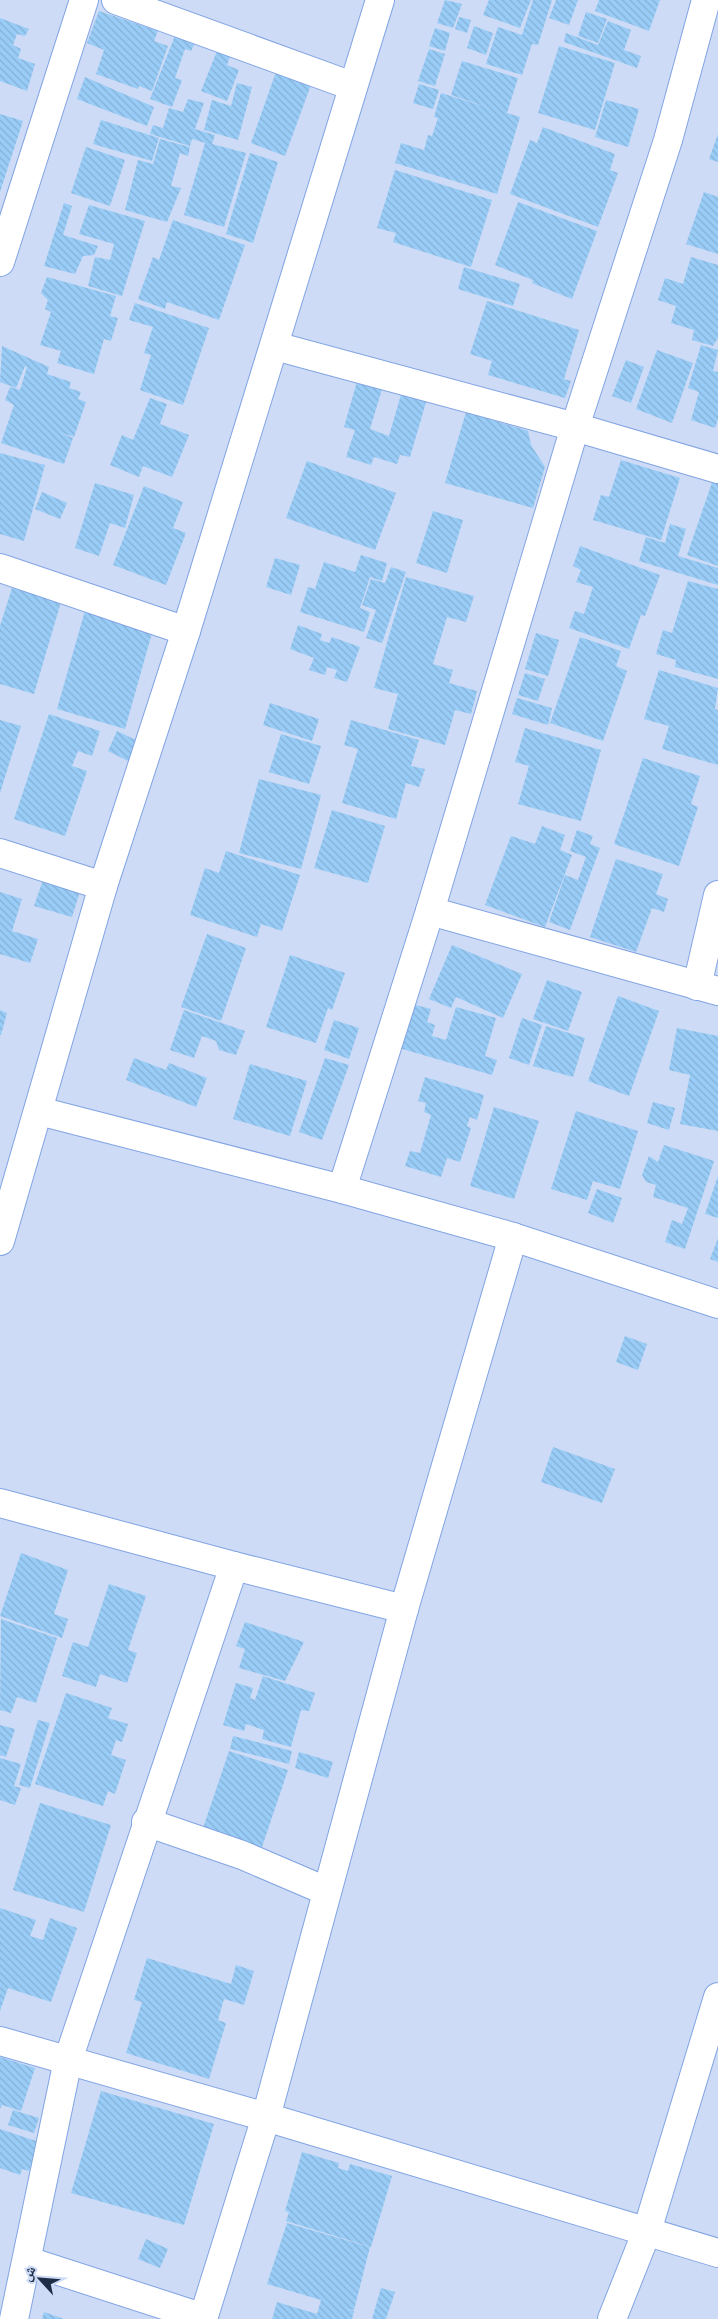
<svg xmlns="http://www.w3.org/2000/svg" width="718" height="2319" font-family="Commissioner,'Noto Naskh Arabic',sans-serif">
<defs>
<pattern id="building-back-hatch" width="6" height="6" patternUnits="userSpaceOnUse" patternTransform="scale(1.25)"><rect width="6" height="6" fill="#99cdf7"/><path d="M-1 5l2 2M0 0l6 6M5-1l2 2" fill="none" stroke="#84b0d5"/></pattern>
</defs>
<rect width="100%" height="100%" fill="#cddbf6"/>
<g fill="url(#building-back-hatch)">
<path d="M445,0l17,4 -9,24 -16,-5z"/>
<path d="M489,0h42l-11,28 -37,-13z"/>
<path d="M533,0h19l-14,45 -6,-1 -10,31 -36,-11 12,-37 24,8z"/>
<path d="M556,0h22l-9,25 -20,-7z"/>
<path d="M599,0h61l-11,31 -54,-20z"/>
<path d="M99,11l59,20 -4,10 14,5 -16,45 -13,-5 -1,3 -42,-15 8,-24 -17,-7z"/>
<path d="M586,12l21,7 -9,24 -20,-7z"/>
<path d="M459,17l12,3 -4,13 -12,-4z"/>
<path d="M0,18l29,11 -4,7 -8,-2 -4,11 8,4 -3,9 17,6 -8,27 -27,-10z"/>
<path d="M608,21l23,9 -7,20 17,6 -4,12 -73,-26 2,-9 32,12z"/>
<path d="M474,26l19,7 -7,22 -19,-7z"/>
<path d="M435,28l15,5 -5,18 -16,-5z"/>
<path d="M176,33l20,8 -5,10 -6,-2 -10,29 7,2 -10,27 -22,-8z"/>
<path d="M219,46l13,5 -5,14 12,5 -12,31 -26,-10z"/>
<path d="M559,46l56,17 -20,67 -57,-17z"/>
<path d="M429,49l16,5 -10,32 -17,-5z"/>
<path d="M462,61l56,17 -11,35 13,4 -23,77 -102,-31 6,-20 23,7 4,-15 4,1 6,-18 -4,-1 7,-24 52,16 -42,-14z"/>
<path d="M277,69l35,13 -27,74 -34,-13z"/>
<path d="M85,77l69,30 -7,19 -70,-27z"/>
<path d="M237,83l15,4 -14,53 -34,-10 8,-30 19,6z"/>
<path d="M419,84l20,6 -6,19 -20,-6z"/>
<path d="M188,99l16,4 -9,26 20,6 -3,9 34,9 -22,74 -40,-12 21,-72 -13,-4 -2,7 -40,-12 3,-9 10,3 6,-20 14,4z"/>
<path d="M606,100l33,9 -11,38 -33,-10z"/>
<path d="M0,114l23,7 -23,71z"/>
<path d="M101,120l58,18 -7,23 -59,-17z"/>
<path d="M543,127l72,27 -5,16 8,3 -20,54 -88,-33 20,-54 7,3z"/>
<path d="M718,134v28l-9,-3z"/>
<path d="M160,139l30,8 -2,9 -8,-3 -9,33 10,2 -14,34 -42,-12 13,-50 15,4z"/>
<path d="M86,147l39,13 -15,46 -39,-13z"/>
<path d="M250,153l28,9 -25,81 -27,-9z"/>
<path d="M395,170l97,30 -21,67 -78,-25 3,-9 -19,-5z"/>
<path d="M704,192l14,5v57l-32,-10z"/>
<path d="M518,202l79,29 -25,68 -40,-16 1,-3 -38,-15z"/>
<path d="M64,203l8,3 -9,29 35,11 -4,9 -11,1 -8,18 -31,-8z"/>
<path d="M89,205l56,16 -23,75 -34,-10 7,-29 15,3 4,-16 -35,-10z"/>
<path d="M173,220l72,25 -26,75 -52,-18 -2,7 -27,-10 15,-42 6,3z"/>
<path d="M691,257l27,8v73l-5,8 -21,-6 2,-10 -23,-7 5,-17 -18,-6 7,-22 18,6z"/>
<path d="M464,267l56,17 -7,22 -55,-17z"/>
<path d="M47,277l69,19 -6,20 8,2 -7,23 -7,-2 -10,35 -37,-11 4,-12 -21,-6 11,-33 -6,-3 3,-9 -7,-7z"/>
<path d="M487,301l92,29 -15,49 7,2 -6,17 -77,-23 4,-14 -22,-7z"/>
<path d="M135,303l74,25 -26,77 -43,-15 11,-35 -7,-2 9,-26 -24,-7z"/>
<path d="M701,345l17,5 -5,21 5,1v47l-3,9 -24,-8 8,-28 -11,-4z"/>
<path d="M2,346l47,21 -2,7 24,8 -2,6 12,4 -3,7 8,3 -12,35 -16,-5 15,6 -9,26 -63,-21 13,-38 -9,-5 5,-13 10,3 7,-23 -2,-1 -9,22 -16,-6z"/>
<path d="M657,350l36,13 -21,60 -36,-14z"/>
<path d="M626,360l18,7 -13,36 -19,-7z"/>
<path d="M358,378l25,8 -13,43 19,7 13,-45 25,8 -17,58 -10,-2 -3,9 -23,-7 -3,8 -25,-8 9,-27 -11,-3z"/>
<path d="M150,398l17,6 -7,20 29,11 -17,42 -29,-11 -4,11 -29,-12 12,-30 11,5z"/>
<path d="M466,412l62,19 3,14 14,22 -12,41 -88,-25z"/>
<path d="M0,453l45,12 -21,76 -24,-7z"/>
<path d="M621,460l59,18 -19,62 -68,-20 8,-25 8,2z"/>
<path d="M307,461l89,32 -21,57 -89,-32z"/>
<path d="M714,477l4,1v88l-31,-11z"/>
<path d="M95,483l39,12 -9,33 -15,-5 -11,33 -24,-8z"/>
<path d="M144,486l39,16 -10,26 13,5 -20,52 -53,-20z"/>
<path d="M42,492l25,11 -7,16 -25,-10z"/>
<path d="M433,511l30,9 -16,53 -31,-10z"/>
<path d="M670,524l16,5 -8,27 40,12v17l-79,-24 7,-24 19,6z"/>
<path d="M580,546l80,29 -15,41 -4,-1 -12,34 -60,-21 6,-17 9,3 9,-27 -17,-5 5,-12 -8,-4z"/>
<path d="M361,555l26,8 -5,18 -12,-4 -10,31 10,4 -6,20 -64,-20 8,-25 7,2 9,-27 31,10z"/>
<path d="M275,558l25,7 -9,30 -25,-8z"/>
<path d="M391,567l15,5 -24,71 -16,-5 10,-28 -14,-5 9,-26 14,4z"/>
<path d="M406,577l68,19 -8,26 -19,-5 -14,47 20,6 -4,13 28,8 -6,23 -16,-4 -10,35 -57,-16 10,-35 -24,-6z"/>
<path d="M688,581l30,8v90l-43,-12 1,-7 -20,-6 7,-24 9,3z"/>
<path d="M12,588l49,14 -27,92 -34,-10v-58z"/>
<path d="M86,607l68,19 -29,103 -68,-20z"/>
<path d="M298,625l24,9 -2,6 9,3 3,-6 28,10 -13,35 -13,-4 3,-8 -10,-3 -2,8 -16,-5 5,-12 -24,-9z"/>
<path d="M536,633l23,7 -11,36 -23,-7z"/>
<path d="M580,637l41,14 -5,15 11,5 -24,70 -53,-18z"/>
<path d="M659,670l59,18 -3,21 3,1v55l-56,-16 7,-23 -25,-7z"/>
<path d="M525,673l20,6 -7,22 -20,-6z"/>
<path d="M517,698l35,10 -4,17 -36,-11z"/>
<path d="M270,703l49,16 -7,22 -49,-16z"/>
<path d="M49,714l51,17 -8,25 -14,-5 -6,15 15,5 -22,65 -51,-17z"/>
<path d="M0,720l21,6 -21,67z"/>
<path d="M351,720l68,20 -8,26 14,3 -6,18 -13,-4 -10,36 -54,-16 16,-54 -14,-4z"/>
<path d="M525,728l76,22 -20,71 -63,-17 11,-38 -14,-4z"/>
<path d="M117,731l23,11 -10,20 -22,-11z"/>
<path d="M281,734l40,12 -12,38 -40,-12z"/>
<path d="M643,758l57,18 -9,28 7,3 -19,59 -65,-22z"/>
<path d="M259,779l62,16 -20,74 -62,-16z"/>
<path d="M332,810l53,16 -17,57 -54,-15z"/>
<path d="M542,826l23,9 -5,15 12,5 -27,72 -60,-22 26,-69 24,8z"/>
<path d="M577,830l16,6 -3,8 10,4 -30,82 -21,-8 16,-47 13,5 8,-23 -16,-6z"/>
<path d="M226,851l74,24 -18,56 -21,-7 -4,13 -67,-22 15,-47 14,5z"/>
<path d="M616,859l47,15 -7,20 12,5 -4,13 -12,-4 -16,44 -46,-15z"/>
<path d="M45,874l37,11 -10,32 -38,-11z"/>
<path d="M0,892l22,7 -10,32 26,8 -8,24 -30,-9z"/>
<path d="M207,934l39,14 -25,73 -40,-14z"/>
<path d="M452,945l70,29 -19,44 -47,-21 -5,11 -22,-9z"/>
<path d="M290,955l55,18 -13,37 -4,-2 -12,35 -50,-16z"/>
<path d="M547,980l35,12 -14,39 -35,-12z"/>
<path d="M618,996l41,15 -30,85 -41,-15z"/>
<path d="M412,1004l19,5 -4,13 8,3 -3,11 14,4 10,-33 40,11 -11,38 12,4 -5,15 -93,-27z"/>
<path d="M0,1010l7,3 -6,22h-1z"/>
<path d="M184,1010l61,21 -9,24 -17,-5 -3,-9 -14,-5 -8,22 -24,-8z"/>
<path d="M522,1018l20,7 -13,40 -20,-7z"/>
<path d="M334,1020l25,8 -10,31 -25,-9z"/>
<path d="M546,1026l39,12 -12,39 -40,-11z"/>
<path d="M677,1028l41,8v95l-38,-7 10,-49 -21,-5z"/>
<path d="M134,1058l32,12 3,-7 38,15 -11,29 -70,-27z"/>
<path d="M325,1058l24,7 -27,75 -23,-8z"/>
<path d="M250,1064l57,17 -17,55 -57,-17z"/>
<path d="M425,1077l59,18 -7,25 -7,-3 -3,9 4,2 -11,34 -13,-4 -6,19 -36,-11 5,-15 10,2 11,-38 -7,-3 2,-9 -8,-2z"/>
<path d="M653,1102l22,6 -6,22 -22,-7z"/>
<path d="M494,1107l45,14 -25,78 -44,-13z"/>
<path d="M576,1111l62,20 -18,58 -27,-8 -6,19 -36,-11z"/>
<path d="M664,1145l50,16 -29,88 -20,-7 7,-22 10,4 6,-16 -35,-11 3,-12 -10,-3 -4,-7 7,-19 9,6z"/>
<path d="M718,1176v42l-13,-4z"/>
<path d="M597,1189l25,9 -9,25 -25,-10z"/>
<path d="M718,1238v24l-8,-3z"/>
<path d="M625,1336l22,8 -9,26 -22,-8z"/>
<path d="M553,1447l62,22 -13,34 -61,-21z"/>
<path d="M21,1553l47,17 -14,44 14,5 -6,19 -62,-22z"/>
<path d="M109,1584l37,12 -18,54 9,3 -10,30 -27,-9 -4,13 -34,-11 11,-34 15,5z"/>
<path d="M1,1619l56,19 -21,65 -19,-6 -6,16 -11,-3z"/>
<path d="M245,1622l59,20 -19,39 -46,-13 6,-19 -9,-3z"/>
<path d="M263,1676l52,17 -6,18 -8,-1 -10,37 -29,-8 2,-9 -18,-6 -2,7 -21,-6 13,-42 17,5 -3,10 5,2z"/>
<path d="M66,1693l46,15 -4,10 20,6 -6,18 -6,-2 -5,15 15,5 -11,34 -7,-3 -5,15 -68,-22z"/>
<path d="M38,1720l12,3 -20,65 -11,-3z"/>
<path d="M0,1725l15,4 -9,28 -6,-2z"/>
<path d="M233,1736l59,15 -3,13 -59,-15z"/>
<path d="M229,1751l59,19 -29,86 -59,-19z"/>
<path d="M299,1752l34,10 -5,16 -33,-10z"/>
<path d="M0,1758l21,6 -7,22 7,2 -6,17 -15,-5z"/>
<path d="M40,1803l71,22 -27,87 -71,-22z"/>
<path d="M0,1908l36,12 -6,16 13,4 7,-22 27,10 -26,74 -43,-14 -8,23z"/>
<path d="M147,1958l84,26 5,-19 18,6 -10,34 -20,-6 -6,21 8,3 -17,56 -83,-26 16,-51 -8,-2z"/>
<path d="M0,2057l35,11 -14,43 -19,-6 -2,4z"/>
<path d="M101,2091l113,33 -30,101 -113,-32z"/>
<path d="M13,2110l26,8 -5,15 -26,-8z"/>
<path d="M0,2129l39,13 -10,29 -7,-2 -2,6 -20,-7z"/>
<path d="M302,2152l37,11 -1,5 10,3 2,-7 42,12 -21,71 -85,-26 3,-9 -4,-1z"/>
<path d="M287,2223l83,24 -16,63 -7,-1 7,2 -2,8h-80l5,-17 40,12 4,-14 -54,-16z"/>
<path d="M146,2239l22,10 -8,19 -22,-9z"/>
<path d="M381,2288l14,4 -9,27h-14z"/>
<path d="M44,2312l20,7h-22z"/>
</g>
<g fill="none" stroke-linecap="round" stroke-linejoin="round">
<defs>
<g id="minor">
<path d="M116,0l236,86"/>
<path d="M0,262l84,-262"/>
<path d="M275,346l300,81 143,42"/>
<path d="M0,568l186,63"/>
<path d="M0,853l103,33"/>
<path d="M430,911l288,80"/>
<path d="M697,986l21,-91"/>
<path d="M39,1111l303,78 171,48 205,67"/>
<path d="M342,1189l88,-278 145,-484 93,-287 38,-140"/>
<path d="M0,1241l103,-355 83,-255 194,-631"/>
<path d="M0,1503l234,63 170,43"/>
<path d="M146,1822l96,33 84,36"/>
<path d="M0,2041l266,76 452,136"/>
<path d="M28,2261l176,57"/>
<path d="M14,2319l54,-259 166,-494"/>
<path d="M203,2319l63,-202 138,-508 109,-372"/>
<path d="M612,2319l35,-88 71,-234"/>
</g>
</defs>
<use href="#minor" stroke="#82a4e3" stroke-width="30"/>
<use href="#minor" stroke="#fff" stroke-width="28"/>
</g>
<g transform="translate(40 2279) rotate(296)" stroke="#cddbf6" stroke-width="4" paint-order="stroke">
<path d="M0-4L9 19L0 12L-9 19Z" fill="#202d47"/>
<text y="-8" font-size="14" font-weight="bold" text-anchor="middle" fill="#202d47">ش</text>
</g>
</svg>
